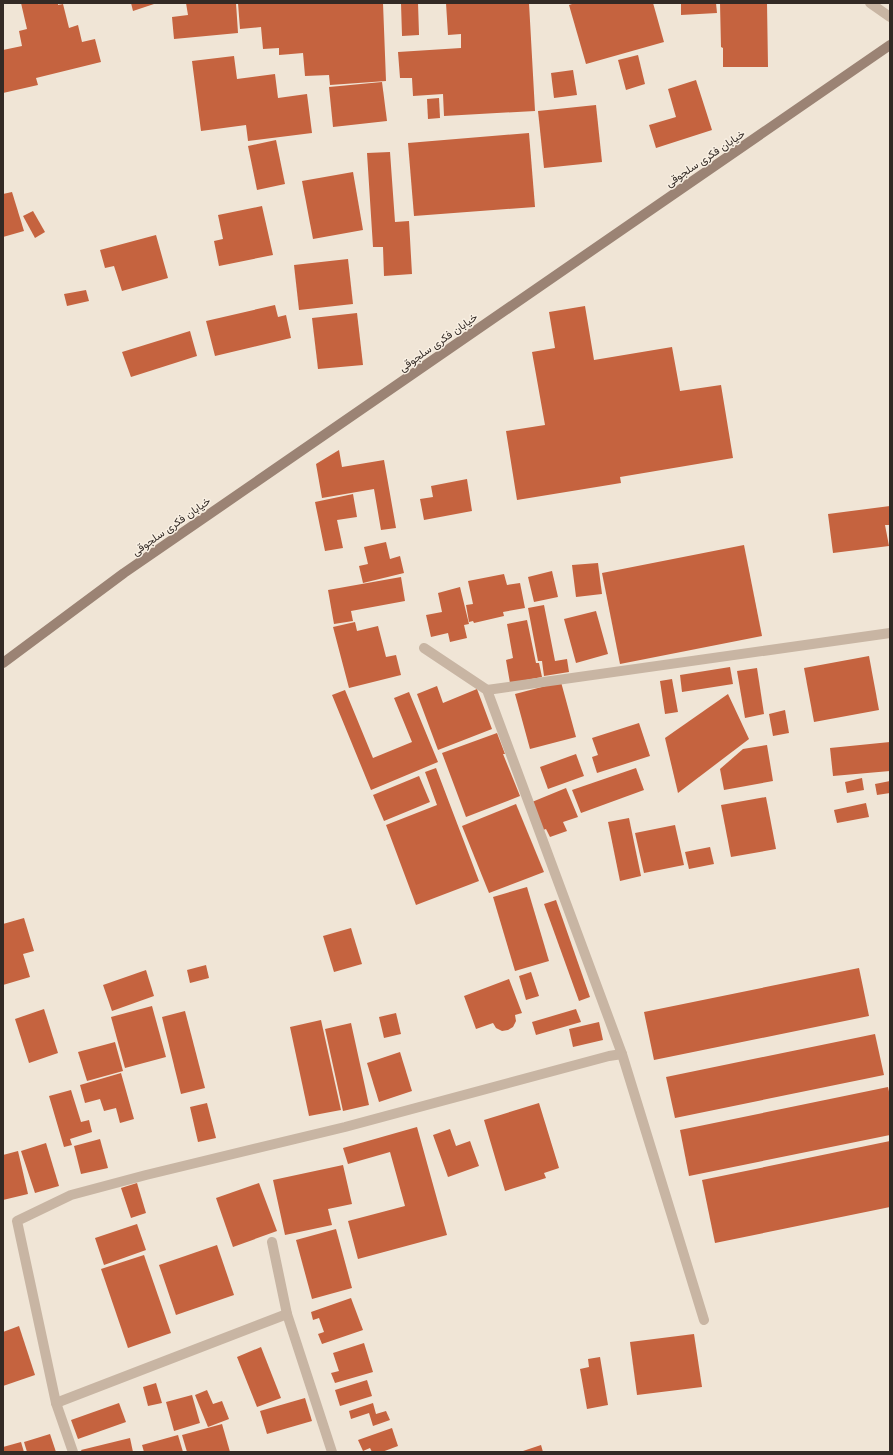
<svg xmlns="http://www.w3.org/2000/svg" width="893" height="1455" font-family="Mulish,Vazirmatn,sans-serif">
<rect width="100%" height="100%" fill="#f0e5d6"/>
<g fill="#c5633f">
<path d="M21,3h37v2l5,-1 6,24 9,-3 4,17 13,-3 6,23 -65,16 2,7 -35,8v-43l19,-4 -3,-15 8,-2z"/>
<path d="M131,3h26l-24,8z"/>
<path d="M186,3h50l2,30 -64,6 -2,-22 16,-2z"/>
<path d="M238,3h145l3,78 -56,4 -1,-10 -24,1 -2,-23 -24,2v-7l-16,1 -2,-22 -21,2z"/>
<path d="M401,3h17l1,32 -17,1z"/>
<path d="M446,3h83l6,108 -91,5 -1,-22 -30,2 -1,-18h-12l-2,-26 63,-4v-14l-13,1z"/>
<path d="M575,3h78l11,39 -78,22 -17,-59z"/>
<path d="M681,3h35l1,10 -36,2z"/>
<path d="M720,3h47l1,64h-45v-19l-2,-1z"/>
<path d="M638,55l7,29 -19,6 -8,-30z"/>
<path d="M234,56l3,23 38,-5 3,24 29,-4 5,39 -64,8 -2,-16 -45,6 -9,-70z"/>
<path d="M573,70l4,25 -23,3 -3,-25z"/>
<path d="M696,80l16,50 -56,18 -7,-23 27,-8 -8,-28z"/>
<path d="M382,82l5,39 -54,6 -4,-40z"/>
<path d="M439,98l1,20 -12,1 -1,-20z"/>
<path d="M596,105l6,57 -58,6 -6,-57z"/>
<path d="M529,133l6,74 -121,9 -6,-73z"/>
<path d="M276,140l9,44 -28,6 -9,-44z"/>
<path d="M390,152l5,70 14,-1 3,53 -28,2 -1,-29h-10l-6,-94z"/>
<path d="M353,172l10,58 -50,9 -11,-58z"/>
<path d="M12,192l12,39 -21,6v-43z"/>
<path d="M262,206l11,49 -54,11 -5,-25 9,-2 -5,-24z"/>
<path d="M33,211l12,21 -10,6 -12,-22z"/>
<path d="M156,235l12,43 -46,13 -8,-25 -9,2 -5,-18z"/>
<path d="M348,259l5,45 -54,6 -5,-45z"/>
<path d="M86,290l3,11 -22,5 -3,-12z"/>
<path d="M275,305l3,12 8,-2 5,23 -76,18 -9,-35z"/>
<path d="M585,306l9,54 78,-13 8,44 41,-6 12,73 -113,19 1,6 -104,17 -11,-69 39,-6 -13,-73 23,-4 -6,-36z"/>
<path d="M357,313l6,52 -45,4 -6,-51z"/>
<path d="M190,331l7,25 -66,21 -9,-25z"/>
<path d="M339,450l3,17 42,-7 12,68 -15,2 -7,-41 -52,9 -6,-34z"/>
<path d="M467,479l5,32 -48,9 -4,-21 13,-2 -2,-11z"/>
<path d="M353,494l4,23 -20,3 6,28 -18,3 -10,-49z"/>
<path d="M890,506v19h-5l4,21 -56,7 -5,-39z"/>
<path d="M386,542l4,17 10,-3 4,17 -41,10 -4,-17 9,-2 -4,-17z"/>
<path d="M744,545l18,91 -142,28 -18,-91z"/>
<path d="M598,563l4,31 -26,3 -4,-32z"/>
<path d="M552,571l6,26 -24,5 -6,-25z"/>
<path d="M504,574l3,11 13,-2 5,25 -22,4 1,4 -30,7 -1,-2 -4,1 -3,-17 7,-1 -5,-23z"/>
<path d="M401,577l4,24 -54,10 2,10 -19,3 -6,-34z"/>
<path d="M460,587l9,37 -5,1 3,13 -17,4 -2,-9 -17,4 -5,-22 16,-3 -4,-19z"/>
<path d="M544,605l11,56 12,-2 2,13 -25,4 -2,-15h-4l-10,-53z"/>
<path d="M596,611l12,43 -32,9 -12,-44z"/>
<path d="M527,620l9,43h3l3,14 -32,6 -4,-23 7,-2 -6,-34z"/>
<path d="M355,622l2,9 21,-5 8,31 10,-2 5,20 -52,13 -16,-61z"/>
<path d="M869,656l10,54 -65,12 -10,-54z"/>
<path d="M730,667l3,17 -51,8 -2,-17z"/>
<path d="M757,668l7,46 -19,4 -8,-47z"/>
<path d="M672,679l6,33 -13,2 -5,-33z"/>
<path d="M561,682l15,55 -46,12 -15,-55z"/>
<path d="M437,686l6,17 34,-14 15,40 -54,21 -21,-56z"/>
<path d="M345,690l28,68 39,-16 -18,-44 15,-6 29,70 -67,28 -39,-95z"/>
<path d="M728,694l21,45 -71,54 -13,-55z"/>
<path d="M785,710l4,23 -16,3 -4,-22z"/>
<path d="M639,723l11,33 -53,17 -5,-16 6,-2 -6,-17z"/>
<path d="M497,733l8,21h-2l17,42 -54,21 -24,-64z"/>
<path d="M890,742v29l-57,5 -3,-28z"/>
<path d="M767,745l6,36 -49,9 -4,-21 23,-20z"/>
<path d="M576,754l8,22 -36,13 -8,-22z"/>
<path d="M436,768l43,113 -63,24 -30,-80 51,-20 -12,-33z"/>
<path d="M636,768l8,22 -63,23 -9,-23z"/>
<path d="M419,776l11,26 -46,19 -11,-26z"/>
<path d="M862,778l2,12 -17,3 -2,-11z"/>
<path d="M890,781v12l-13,2 -2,-11z"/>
<path d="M566,788l12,29 -15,5 4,9 -17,6 -4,-8 -3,1 -11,-28z"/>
<path d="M766,797l10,52 -45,8 -10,-52z"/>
<path d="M866,803l3,14 -32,6 -3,-13z"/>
<path d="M516,804l28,68 -55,21 -27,-67z"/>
<path d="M629,818l12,58 -21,5 -12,-59z"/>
<path d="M675,825l9,40 -40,8 -9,-40z"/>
<path d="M710,847l4,17 -25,5 -4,-17z"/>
<path d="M527,887l22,74 -34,10 -22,-74z"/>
<path d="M556,900l34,97 -11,4 -35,-97z"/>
<path d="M24,918l10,33 -11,3 7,23 -27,8v-61z"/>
<path d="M351,928l11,36 -28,8 -11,-36z"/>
<path d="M206,965l3,13 -19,5 -3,-13z"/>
<path d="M859,968l10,48 -215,44 -10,-48z"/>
<path d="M146,970l8,26 -42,15 -9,-26z"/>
<path d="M531,972l8,24 -13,4 -7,-24z"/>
<path d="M509,979l13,34 -7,2 1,6 -3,6 -5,3 -6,1 -6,-3 -3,-5 -17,6 -12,-33z"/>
<path d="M152,1006l14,51 -41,11 -14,-51z"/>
<path d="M44,1009l14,44 -29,10 -14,-44z"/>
<path d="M576,1009l5,13 -45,13 -4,-13z"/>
<path d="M185,1011l20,77 -24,6 -19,-77z"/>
<path d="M396,1013l5,21 -17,4 -5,-21z"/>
<path d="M321,1020l20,90 -32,6 -19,-89z"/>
<path d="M599,1022l4,18 -30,7 -4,-18z"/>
<path d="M351,1023l18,82 -26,6 -18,-82z"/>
<path d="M875,1034l9,41 -209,43 -9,-41z"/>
<path d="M115,1042l8,29 -36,10 -9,-29z"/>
<path d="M400,1052l12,39 -33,11 -12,-39z"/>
<path d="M121,1073l13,46 -14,4 -4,-15 -12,3 -4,-12 -15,4 -5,-18z"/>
<path d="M888,1087l2,9v39l-201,41 -9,-46z"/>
<path d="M71,1090l10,32 8,-2 3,12 -22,7 2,6 -8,2 -15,-51z"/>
<path d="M207,1103l9,35 -18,4 -8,-35z"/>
<path d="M539,1103l20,65 -15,5 2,5 -41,13 -21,-71z"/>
<path d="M417,1127l30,108 -89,24 -10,-38 57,-15 -15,-54 -42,12 -5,-16z"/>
<path d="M450,1129l6,17 14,-5 9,25 -31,11 -15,-42z"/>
<path d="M100,1139l8,29 -27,6 -7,-28z"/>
<path d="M890,1141v66l-175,36 -13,-63z"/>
<path d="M46,1143l13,43 -24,7 -14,-42z"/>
<path d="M18,1151l10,43 -25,6v-45z"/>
<path d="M343,1165l9,39 -24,5 4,16 -47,10 -12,-55z"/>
<path d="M137,1183l9,30 -15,5 -10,-30z"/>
<path d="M259,1183l18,48 -44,16 -17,-49z"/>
<path d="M137,1224l9,26 -42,15 -9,-27z"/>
<path d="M336,1229l16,59 -40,11 -16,-59z"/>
<path d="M217,1245l17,50 -58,20 -17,-50z"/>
<path d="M144,1255l27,78 -43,15 -27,-79z"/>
<path d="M351,1298l12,32 -41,14 -4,-10 6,-2 -5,-14 -6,2 -2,-8z"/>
<path d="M19,1326l16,49 -32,11v-54z"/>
<path d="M694,1334l8,53 -65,8 -7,-53z"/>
<path d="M364,1343l9,29 -38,11 -4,-10 8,-2 -6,-18z"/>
<path d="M261,1347l20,51 -24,9 -20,-50z"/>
<path d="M600,1357l8,48 -21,4 -7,-40 9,-2 -1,-8z"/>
<path d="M367,1380l5,16 -32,10 -5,-16z"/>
<path d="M156,1383l6,20 -14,3 -5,-19z"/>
<path d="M207,1390l6,14 9,-3 7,18 -21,8 -13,-32z"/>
<path d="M192,1395l8,28 -26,8 -8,-29z"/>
<path d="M305,1398l7,23 -45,13 -7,-23z"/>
<path d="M119,1403l7,19 -48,17 -7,-19z"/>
<path d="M373,1403l3,11 10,-3 4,9 -17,6 -4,-13 -18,6 -2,-8z"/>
<path d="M222,1424l8,28h-43l-5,-17z"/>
<path d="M392,1428l6,18 -16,6h-10l-2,-4 -7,3 -5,-11z"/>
<path d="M50,1434l6,18h-29l-3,-10z"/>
<path d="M178,1435l5,17h-39l-2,-7z"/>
<path d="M130,1438l3,14h-51l-1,-2z"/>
<path d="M21,1442l3,10h-21v-5z"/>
<path d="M541,1445l2,7h-23z"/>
</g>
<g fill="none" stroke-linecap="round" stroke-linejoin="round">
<g stroke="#c8b5a3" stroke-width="10">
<path d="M870,3l20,14"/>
<path d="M424,648l63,42 135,364 82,266"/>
<path d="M487,690l403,-57"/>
<path d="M272,1242l15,72 45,138"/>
<path d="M56,1403l231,-89"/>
<path d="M73,1452l-17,-49 -39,-182 54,-26 75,-20 199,-48 264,-71 13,-2"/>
</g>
<path stroke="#9b8374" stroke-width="10" d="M3,663l121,-90 766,-528"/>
</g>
<g text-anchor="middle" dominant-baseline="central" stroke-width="3" stroke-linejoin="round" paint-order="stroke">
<g font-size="11" fill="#332a25" stroke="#f8efe2">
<text transform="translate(705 158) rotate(-34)">خیابان فکری سلجوقی</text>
<text transform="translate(438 342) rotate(-35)">خیابان فکری سلجوقی</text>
<text transform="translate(171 526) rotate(-35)">خیابان فکری سلجوقی</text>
</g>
</g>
<rect width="893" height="1455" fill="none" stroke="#332a25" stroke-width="8"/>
</svg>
